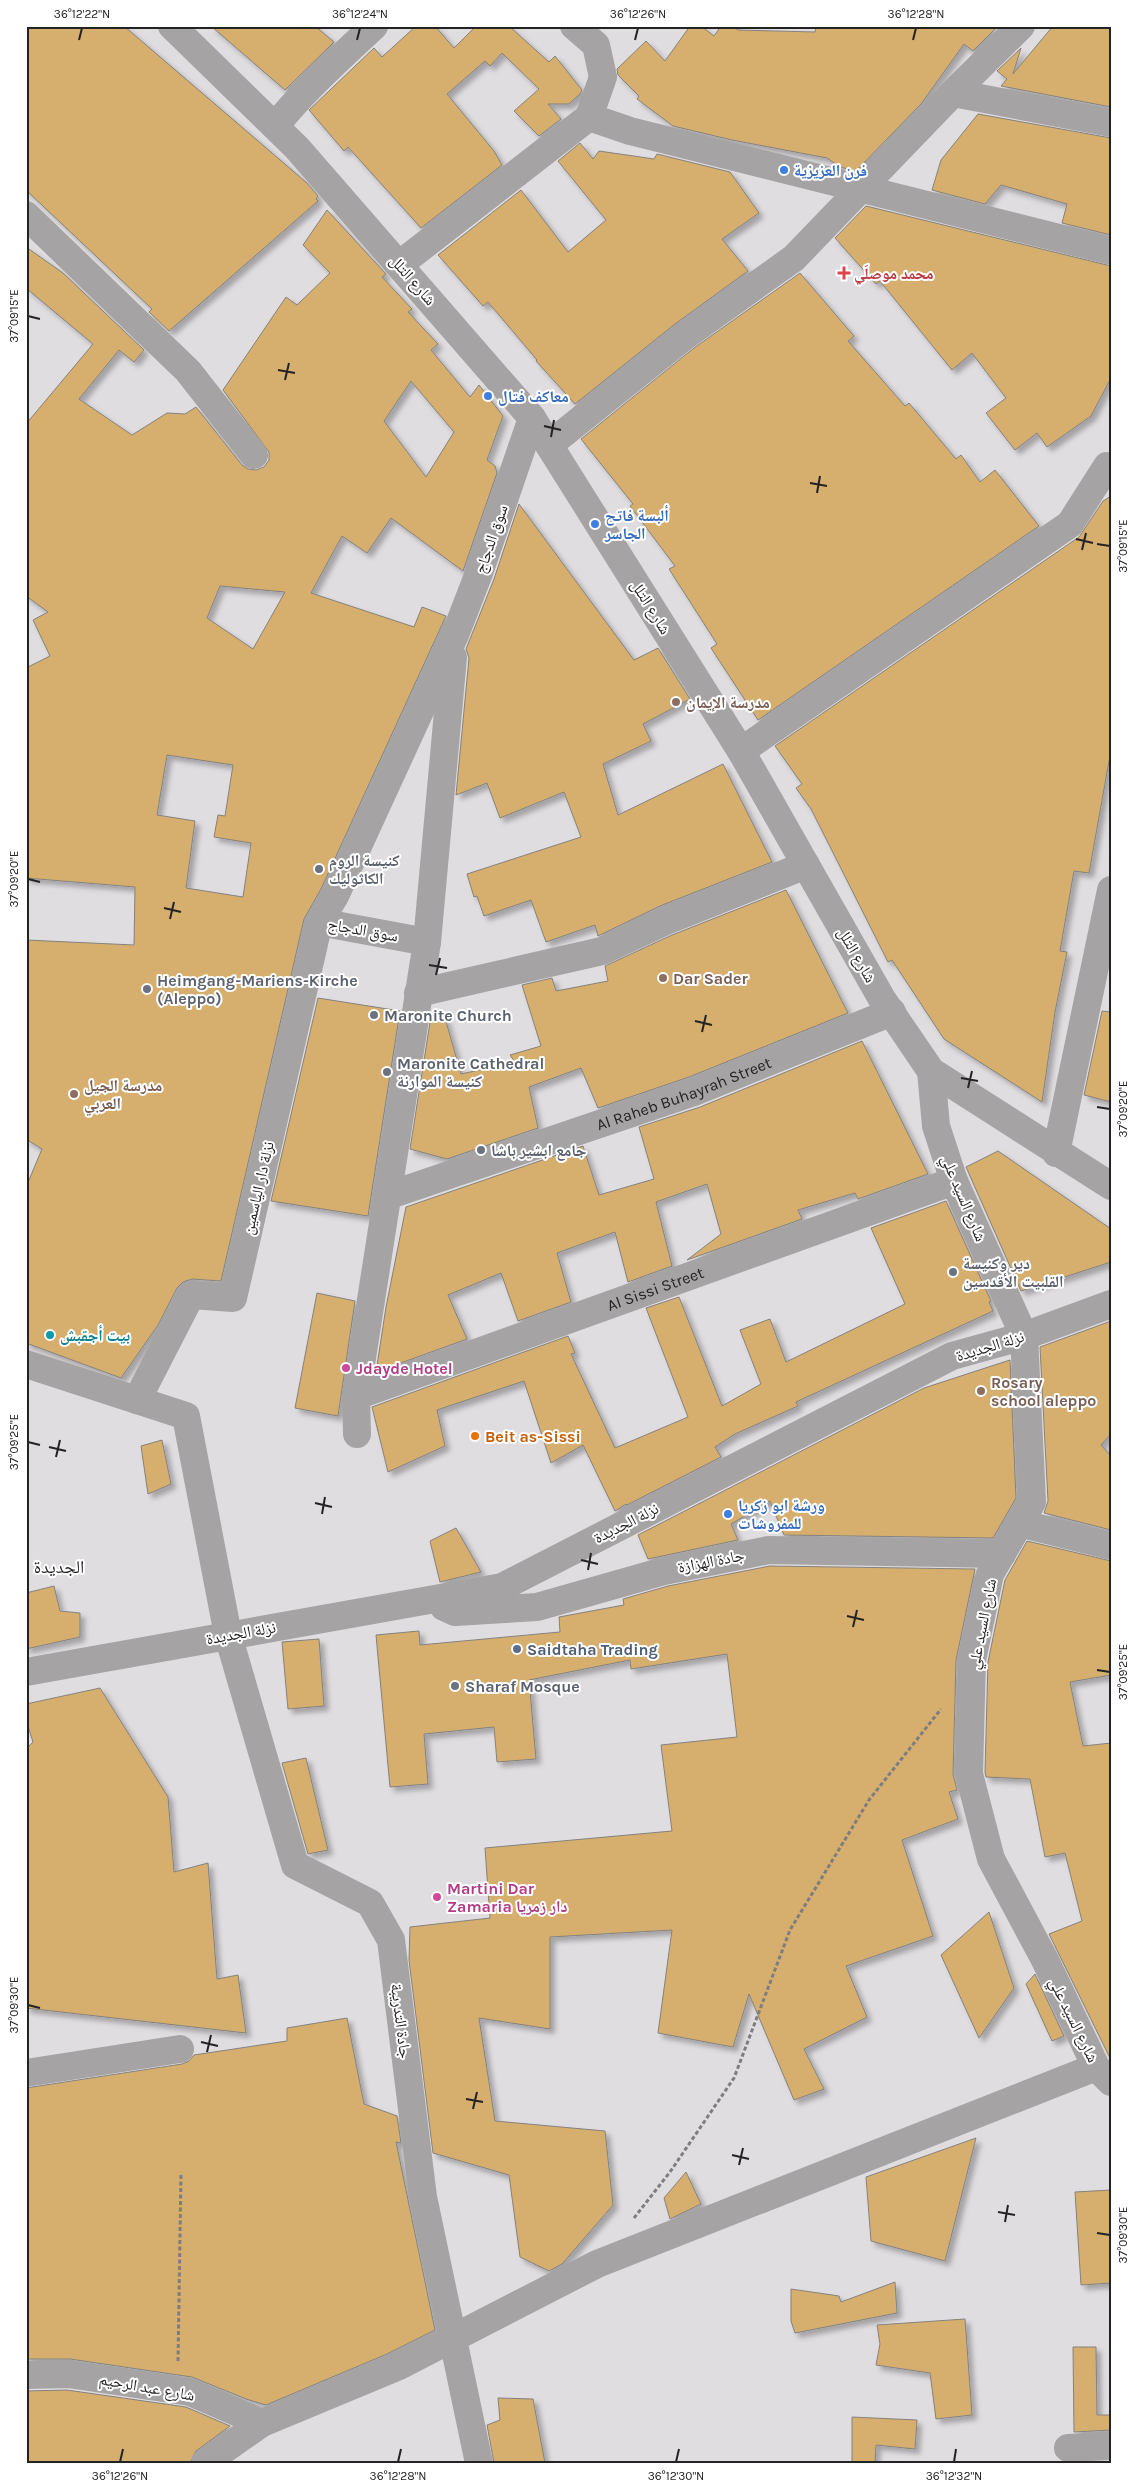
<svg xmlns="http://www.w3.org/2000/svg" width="1137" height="2489" font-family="Karla,'Noto Naskh Arabic',sans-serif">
<defs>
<filter id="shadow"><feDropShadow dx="4.5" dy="4.5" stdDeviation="2.5" flood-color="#0004"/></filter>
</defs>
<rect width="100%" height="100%" fill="#e0dde1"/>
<g fill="#d6ae6d" stroke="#84827e" fill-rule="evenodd" filter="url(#shadow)">
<path d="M26,26h98l183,157 11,13 -2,3 2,2 -149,130 -20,-19 3,-3 -126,-119z"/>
<path d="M211,26h104l19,16 -49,48z"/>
<path d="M416,26h19l19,22 22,-22h33l40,36 6,-6 27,34 -2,4 -11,10h-21l13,15 -22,17 -25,-25 25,-22 -37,-36 -12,13 -5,-5 -38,33 47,57 8,14 -81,63 -73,-81 -4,4 -35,-41 65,-62 8,9z"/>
<path d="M690,26h11l13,10 7,-10h12l5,4 77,2 1,-6h182l-25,25 -9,-7 -43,60 -65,67 -16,-4 -13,-9 -95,-18 -59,-14 -36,-27 2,-3 -21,-21 -1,-6 29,-28 19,20z"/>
<path d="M1053,26h58v81l-110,-21 6,-7 -10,-8 24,-23 -8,26z"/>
<path d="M978,114l133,24v97l-49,-12 5,-19 -66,-19 -16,19 -53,-14 9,-30z"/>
<path d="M580,143l13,16 6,-8 55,8 3,-5 73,18 29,41 -37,26 26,32 -73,53 -100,80 -39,-43 1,-1 -49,-58 -5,4 -45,-51 83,-65 47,62 38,-32 -48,-59z"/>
<path d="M866,206l245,60v112l-20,38 -44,31 -10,-14 -22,17 -29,-37 20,-15 -34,-45 -20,17 -72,-89 -4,3 -41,-46z"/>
<path d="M327,210l59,64 -4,3 30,32 -4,3 30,32 -7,6 39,47 9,-12 24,31 -16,44 8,6 2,7 -34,98 -72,-53 -24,35 -25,-17 -31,57 103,34 8,-20 24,9 -125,273 -17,30 -83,362 -29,-2 -9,3 -6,6 -19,37 -37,53 -95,-35v-156l16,-38 -16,-10v-199l108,5 1,-58 -109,-9v-210l24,-12 -17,-36 15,-8 -22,-16v-172l67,-80 -67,-56v-41l37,26 81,77 -10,12 -15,-12 -40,49 53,36 35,-22 18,1 11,-7 46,58 6,4 8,1 8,-3 5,-7v-8l-46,-62 63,-93 11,8 33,-32 -27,-28zM411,381l43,51 -28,45 -42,-56zM220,586l65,6 -32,57 -46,-31zM167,755l66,10 -8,51 -7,-1 -4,22 37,6 -8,54 -57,-9 9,-67 -38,-6z"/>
<path d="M800,273l54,63 -6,5 57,65 4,-3 47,56 5,-4 19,27 15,-12 44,56 -281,194 -47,-72 6,-4 -48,-75 6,-3 -45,-60 3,-2 -52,-65 113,-91z"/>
<path d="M1111,496v254l-22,123 -15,-2 -14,80 7,1 -12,60 -13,90 -98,-63 -52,-79 -4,2 -77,-153 -15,-21 6,-4 -27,-38 304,-209 24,-36z"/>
<path d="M519,504l115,156 24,-12 32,51 -47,25 8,17 -48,23 15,51 105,-51 49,98 -112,44 -62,30 -3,-11 -49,17 -15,-42 -47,16 -7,-20 -3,1 -7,-23 114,-37 -17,-45 -64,26 -13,-35 -31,12 13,-137 -3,-9 28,-70z"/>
<path d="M786,890l62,123 -159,64 -91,31 -17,-40 -52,19 9,41 -91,31 -37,-10 21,-133 14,2 16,56 54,-12 -5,-7 31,-9 -19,-61 30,-7 4,13 52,-10 -3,-15 67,-31z"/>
<path d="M318,998l82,13 -32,205 -97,-15z"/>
<path d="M1102,1011l9,1v90l-27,-7z"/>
<path d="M862,1041l66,133 -70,25 -3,-6 -57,17 4,9 -115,41 34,-26 -14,-50 -51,18 16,64 -44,16 -13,-50 -58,21 14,49 -53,19 -17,-48 -53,22 19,44 -91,33 10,-65 20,-100 177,-61 16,49 55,-16 -15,-52 61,-20z"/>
<path d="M998,1151l113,78v33l-90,29 -55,-124z"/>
<path d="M946,1201l45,100 -2,1 4,9 -197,91 2,4 -63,28 -20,13 6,10 -94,48 -1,-1 -11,7 -32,-66 -32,18 -27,-82 -87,29 8,36 -57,26 -16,-65 196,-71 7,17 -4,1 44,94 73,-31 -42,-109 33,-11 43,109 39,-22 -21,-54 30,-11 16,43 119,-58 -34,-76z"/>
<path d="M317,1293l38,8 -17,115 -43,-8z"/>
<path d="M1111,1321v113l-10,11 10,11v74l-67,-17 4,-12 -8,-154z"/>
<path d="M1010,1360l6,138 -23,40 -209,-3 -14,-34 -39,23 7,16 -90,19 -10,-24 286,-147z"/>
<path d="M162,1440l9,44 -23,10 -7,-48z"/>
<path d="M456,1528l25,44 -41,10 -10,-41z"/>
<path d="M1027,1541l84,20v114l-41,7 13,64 28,-3v317l-62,-126 33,-13 -17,-68 -20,4 -15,-78 -44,-2 -1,-5 3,-110 17,-82z"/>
<path d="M770,1566l205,3 -19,91 -3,114 4,16 -8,2 9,27 -56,21 31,96 -87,30 21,51 -63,32 20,40 -30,11 -45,-106 -16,53 -75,-14 14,-103 -122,7v92l-71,-11 16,103 110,10 8,74 -51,59 -13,7 -29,-14 -11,-82 -76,-22 -24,-193 1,-33 80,-9 -5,-70 187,-17 -11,-86 76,-8 -10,-83 -96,15 -1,-9 -101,20 7,79 -39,3 -3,-35 -70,7 4,50 -38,3 -14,-152 43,-4 1,14 140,-13 -1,-15 65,-12 -1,-6 45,-13z"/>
<path d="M54,1586l6,25 20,2v24l-54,12v-56z"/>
<path d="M319,1639l5,67 -36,3 -6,-67z"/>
<path d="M100,1688l68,109 6,75 34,-9 9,116 21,-4 8,58 -220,-25v-259l7,-7 -7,-22v-16z"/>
<path d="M306,1758l22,92 -20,4 -26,-91z"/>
<path d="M989,1912l25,76 -35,50 -38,-83z"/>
<path d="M1035,1974l29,62 -12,5 -26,-57z"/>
<path d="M347,2018l17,86 33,12 4,27 -5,-1 39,188 -48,24 -121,51 -20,-6 -54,-22 -122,-18h-44v-271l156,-24 7,-3 5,-6 93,-14v-13z"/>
<path d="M976,2138l-31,123 -74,-20 -5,-64z"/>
<path d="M686,2172l15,32 -31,15 -6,-21z"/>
<path d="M1111,2190v93l-30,2 -6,-93z"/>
<path d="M895,2282l2,31 -102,20 -4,-12v-32l48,7 2,6z"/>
<path d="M965,2319l7,96 -36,4 -6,-46 -54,-8 4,-21 -3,-19z"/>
<path d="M1073,2347h23l1,68h14v15l-37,2z"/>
<path d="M67,2390l119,17 44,19 -34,25 -6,12h-164v-72z"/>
<path d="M498,2398l35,1 12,64h-51l-7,-38 13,-5z"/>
<path d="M852,2417l65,3 -2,29 -39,-4 -1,18h-23z"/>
</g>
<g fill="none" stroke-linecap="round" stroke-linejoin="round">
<g stroke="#7f7d7f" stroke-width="3" stroke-dasharray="4 2.5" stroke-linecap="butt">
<path d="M634,2218l36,-46 64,-94 56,-148 79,-130 72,-91"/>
<path d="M178,2361l3,-188"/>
</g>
<g stroke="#a5a3a4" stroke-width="28">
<path d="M172,26l125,122 235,270 209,333 141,248 49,72 180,115"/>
<path d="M574,26l22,19 7,32 -14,40 41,14 481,120"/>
<path d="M953,93l158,30"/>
<path d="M276,125c29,-36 64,-67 98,-99"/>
<path d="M26,215l162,156 66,84"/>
<path d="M400,264l189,-147"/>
<path d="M549,445l136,-109 109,-78 159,-165 68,-67"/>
<path d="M741,751l329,-227 37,-58"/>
<path d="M427,942l26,-285"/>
<path d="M418,993l184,-42 64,-30 140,-56"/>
<path d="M931,1071l5,55 18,55 70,155 8,166 -42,72 -18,86 -3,114 22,85 54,101 51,107 15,15"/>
<path d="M1056,1153l55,-263"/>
<path id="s1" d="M387,1196l307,-104 198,-80"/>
<path d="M26,1364l160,52 42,219 67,230 75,38 21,37 32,257 56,266"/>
<path id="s2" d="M356,1396l598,-215"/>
<path d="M137,1400l54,-105 42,3 86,-376"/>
<path d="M357,1434l-1,-38 71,-454 -108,-20 16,-26 120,-261 24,-62 53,-155"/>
<path d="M1019,1523l92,23"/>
<path d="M444,1607l11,5 82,-5 127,-36 105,-21 233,4"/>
<path d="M26,1672l476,-85 450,-231 72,-20 87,-32"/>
<path d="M26,2073l154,-24"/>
<path d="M26,2375l42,-1 122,18 72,31"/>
<path d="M1068,2448l43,-2"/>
<path d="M205,2463l57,-40 137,-57 198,-102 499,-197"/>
</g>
</g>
<path fill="none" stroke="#242324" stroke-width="2" d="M79,40l3,-12M357,40l3,-12M635,40l3,-12M913,40l3,-12M28,316l12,3M278,370l17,3M285,380l4,-17M544,426l17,4M551,437l3,-17M810,483l17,3M817,493l3,-17M1076,539l17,4M1097,544l13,2M1082,550l4,-17M28,879l12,3M164,908l17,4M170,919l4,-17M429,965l18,3M436,975l4,-17M695,1021l17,4M702,1032l4,-17M961,1078l17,3M968,1088l4,-17M1097,1107l13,2M28,1442l12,3M49,1447l17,4M56,1457l4,-17M315,1503l17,4M322,1514l3,-17M581,1560l17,4M588,1570l3,-17M847,1616l17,4M853,1627l4,-17M1097,1670l13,2M28,2005l12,3M201,2042l17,4M207,2052l4,-17M466,2099l17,3M473,2109l4,-17M732,2155l17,4M739,2165l4,-17M998,2212l17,3M1005,2222l3,-17M1097,2233l13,2M120,2462l3,-13M398,2462l3,-13M676,2462l3,-13M954,2462l2,-13"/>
<g fill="#3f7fe0" stroke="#fff" stroke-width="2">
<circle cx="784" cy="170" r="5"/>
<circle cx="488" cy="396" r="5"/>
<circle cx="595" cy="524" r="5"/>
<circle cx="728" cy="1514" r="5"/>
</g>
<path fill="#e0444e" stroke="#fff" stroke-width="2" d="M841.5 265.5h5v5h5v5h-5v5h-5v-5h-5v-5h5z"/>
<g fill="#8d6e63" stroke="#fff" stroke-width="2">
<circle cx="676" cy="702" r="5"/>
<circle cx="663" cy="978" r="5"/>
<circle cx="74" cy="1094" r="5"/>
<circle cx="981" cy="1391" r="5"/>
</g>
<g fill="#6b7280" stroke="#fff" stroke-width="2">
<circle cx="319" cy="869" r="5"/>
<circle cx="147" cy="989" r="5"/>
<circle cx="374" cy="1015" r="5"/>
<circle cx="387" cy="1072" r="5"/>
<circle cx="481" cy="1150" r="5"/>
<circle cx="953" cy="1272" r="5"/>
<circle cx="455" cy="1686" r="5"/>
</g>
<circle fill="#0f9aa8" stroke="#fff" stroke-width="2" cx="50" cy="1335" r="5"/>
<g fill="#d1479c" stroke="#fff" stroke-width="2">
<circle cx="346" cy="1368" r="5"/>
<circle cx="437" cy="1897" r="5"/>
</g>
<circle fill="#e8710a" stroke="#fff" stroke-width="2" cx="475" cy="1436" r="5"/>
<circle fill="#5c6f8a" stroke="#fff" stroke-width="2" cx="517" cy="1649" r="5"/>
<g text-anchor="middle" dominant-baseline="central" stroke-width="4" stroke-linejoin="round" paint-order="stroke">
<g font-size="16" font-weight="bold" fill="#366cbe" stroke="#fff" text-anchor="start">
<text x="794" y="170">فرن العزيزية</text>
<text x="498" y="396">معاكف فتال</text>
<text x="605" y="515">ألبسة فاتح<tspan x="605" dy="18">الجاسر</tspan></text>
<text x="738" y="1505">ورشة ابو زكريا<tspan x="738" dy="18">للمفروشات</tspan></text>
</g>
<g font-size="16" font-weight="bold" fill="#be3a42" stroke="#fff" text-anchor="start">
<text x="854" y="273">محمد موصلَي</text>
</g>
<g font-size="16" fill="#242324" stroke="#fff">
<text transform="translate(413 280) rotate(49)">شارع التلل</text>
<text transform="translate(491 539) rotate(-71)">سوق الدجاج</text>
<text transform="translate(651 607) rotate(58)">شارع التلل</text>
<text transform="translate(363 930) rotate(10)">سوق الدجاج</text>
<text transform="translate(857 955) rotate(60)">شارع التلل</text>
<text stroke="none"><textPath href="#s1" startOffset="314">Al Raheb Buhayrah Street</textPath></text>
<text transform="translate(258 1188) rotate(-77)">نزلة دار الياسمين</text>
<text transform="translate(964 1198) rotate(67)">شارع السيد علي</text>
<text stroke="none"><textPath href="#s2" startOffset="318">Al Sissi Street</textPath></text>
<text transform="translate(990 1346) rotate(-17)">نزلة الجديدة</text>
<text transform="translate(626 1523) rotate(-27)">نزلة الجديدة</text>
<text transform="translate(711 1561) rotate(-11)">جادة الهزازة</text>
<text transform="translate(982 1624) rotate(-79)">شارع السيد علي</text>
<text transform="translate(241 1633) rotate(-10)">نزلة الجديدة</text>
<text transform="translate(1074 2020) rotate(64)">شارع السيد علي</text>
<text transform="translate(401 2021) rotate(83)">جادة التدريبة</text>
<text transform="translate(147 2387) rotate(10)">شارع عبد الرحيم</text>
</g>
<g font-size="16" font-weight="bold" fill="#785e54" stroke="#fff" text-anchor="start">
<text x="686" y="702">مدرسة الإيمان</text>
<text x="673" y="978">Dar Sader</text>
<text x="84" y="1085">مدرسة الجيل<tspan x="84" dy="18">العربي</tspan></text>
<text x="991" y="1382">Rosary<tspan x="991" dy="18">school aleppo</tspan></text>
</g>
<g font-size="16" font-weight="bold" fill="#5b616d" stroke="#fff" text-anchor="start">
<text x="329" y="860">كنيسة الروم<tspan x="329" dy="18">الكاثوليك</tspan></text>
<text x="157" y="980">Heimgang-Mariens-Kirche<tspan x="157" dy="18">(Aleppo)</tspan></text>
<text x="384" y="1015">Maronite Church</text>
<text x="397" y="1063">Maronite Cathedral<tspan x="397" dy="18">كنيسة الموارنة</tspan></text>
<text x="491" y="1150">جامع ابشير باشا</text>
<text x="963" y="1263">دير وكنيسة<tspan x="963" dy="18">القلبيت الأقدسين</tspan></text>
<text x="465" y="1686">Sharaf Mosque</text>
</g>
<g font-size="16" font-weight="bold" fill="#0d838f" stroke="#fff" text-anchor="start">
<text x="60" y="1335">بيت أجقبش</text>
</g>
<g font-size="16" font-weight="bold" fill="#b23c85" stroke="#fff" text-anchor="start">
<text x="356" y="1368">Jdayde Hotel</text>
<text x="447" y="1888">Martini Dar<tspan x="447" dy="18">Zamaria دار زمريا</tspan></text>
</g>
<g font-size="16" font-weight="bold" fill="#c56008" stroke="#fff" text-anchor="start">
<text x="485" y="1436">Beit as-Sissi</text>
</g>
<g font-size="16" font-weight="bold" fill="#4e5e75" stroke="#fff" text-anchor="start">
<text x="527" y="1649">Saidtaha Trading</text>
</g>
<g font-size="18" fill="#242324" stroke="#fff">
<text x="59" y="1567">الجديدة</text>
</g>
</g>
<rect width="1137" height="2489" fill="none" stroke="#ffffff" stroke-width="55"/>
<rect x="28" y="28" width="1082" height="2434" fill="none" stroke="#242324" stroke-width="2"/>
<g font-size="12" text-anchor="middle" fill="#242324">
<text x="82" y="18">36°12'22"N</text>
<text x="360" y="18">36°12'24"N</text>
<text x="638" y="18">36°12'26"N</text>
<text x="916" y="18">36°12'28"N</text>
<text transform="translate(14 316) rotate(-90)" y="4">37°09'15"E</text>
<text transform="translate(1123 546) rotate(-90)" y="4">37°09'15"E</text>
<text transform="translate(14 879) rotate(-90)" y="4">37°09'20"E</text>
<text transform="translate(1123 1109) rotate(-90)" y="4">37°09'20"E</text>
<text transform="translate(14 1442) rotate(-90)" y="4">37°09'25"E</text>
<text transform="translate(1123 1672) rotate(-90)" y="4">37°09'25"E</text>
<text transform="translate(14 2005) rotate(-90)" y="4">37°09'30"E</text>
<text transform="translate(1123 2235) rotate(-90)" y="4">37°09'30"E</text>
<text x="120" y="2480">36°12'26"N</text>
<text x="398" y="2480">36°12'28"N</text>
<text x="676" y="2480">36°12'30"N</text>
<text x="954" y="2480">36°12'32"N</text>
</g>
</svg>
